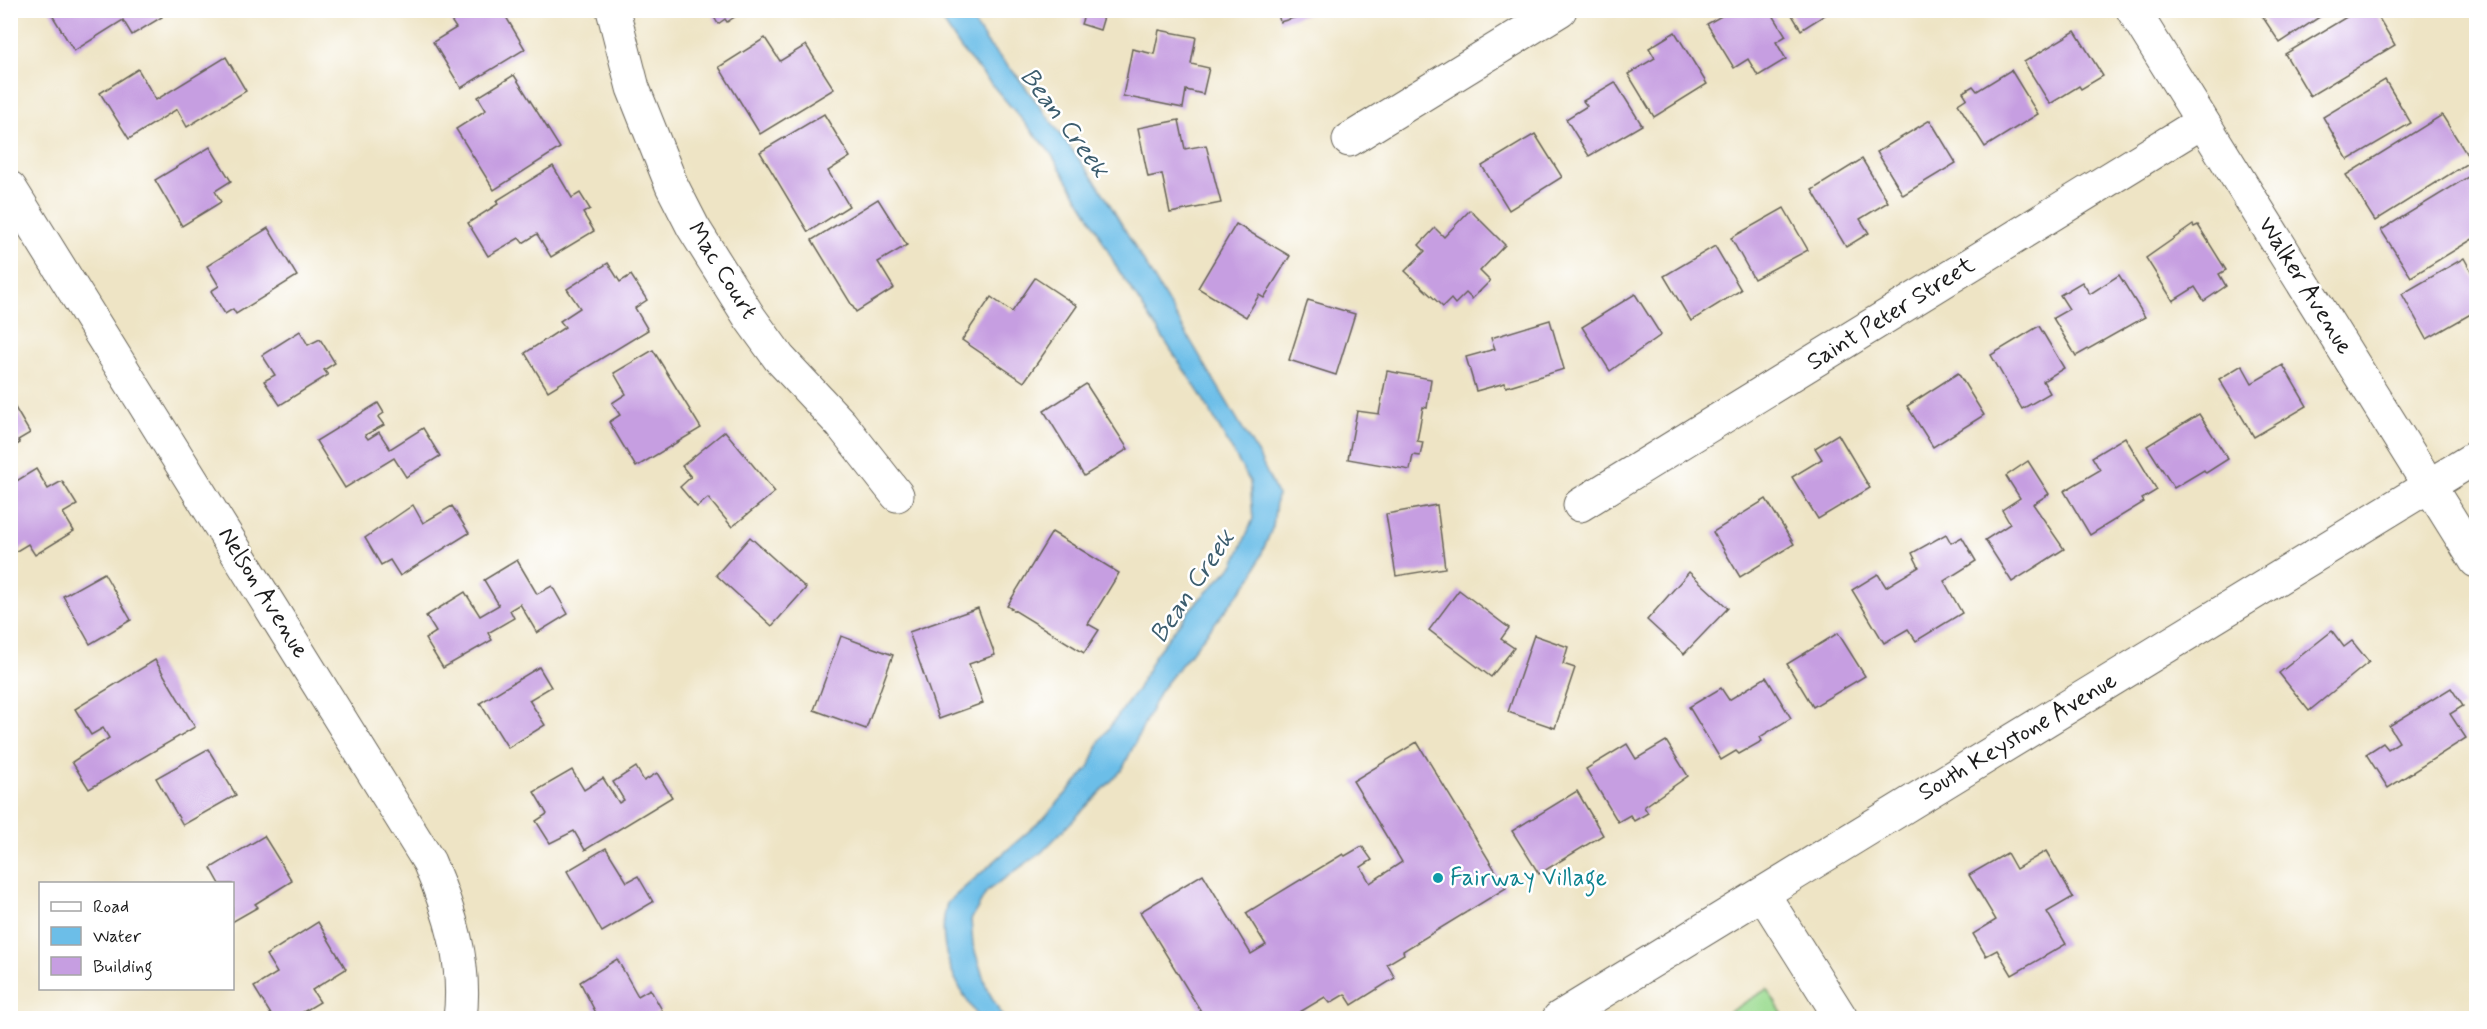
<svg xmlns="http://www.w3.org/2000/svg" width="2487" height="1029" font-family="Mynerve,sans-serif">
<rect width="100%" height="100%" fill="#fff"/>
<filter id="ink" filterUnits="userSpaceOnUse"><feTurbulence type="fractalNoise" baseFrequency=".0167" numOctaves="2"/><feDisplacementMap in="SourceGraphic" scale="12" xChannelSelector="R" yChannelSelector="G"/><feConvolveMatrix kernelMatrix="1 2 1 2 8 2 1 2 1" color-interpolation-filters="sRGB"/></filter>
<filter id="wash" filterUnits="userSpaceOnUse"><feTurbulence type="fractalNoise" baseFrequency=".008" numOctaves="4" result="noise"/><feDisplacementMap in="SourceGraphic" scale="24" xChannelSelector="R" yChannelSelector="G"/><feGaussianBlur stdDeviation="1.35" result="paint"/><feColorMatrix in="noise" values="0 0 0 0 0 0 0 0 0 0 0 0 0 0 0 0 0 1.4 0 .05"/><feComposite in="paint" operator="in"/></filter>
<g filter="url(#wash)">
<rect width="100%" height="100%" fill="#eee4c5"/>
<path fill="#9cdc92" stroke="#5c7c57" stroke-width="1.5" d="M1767,989l18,29h-66z"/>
<path fill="#6cbee8" stroke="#446d82" stroke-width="1.5" d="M936,11h30l22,33 30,33 81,109 160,270 18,38 -4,32 -21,51 -92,114 -38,79 -80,82 -55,39 -16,29 2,25 14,44 17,29h-25c-25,-34 -44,-73 -32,-115l98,-86 44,-49 11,-28 37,-50 18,-35 37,-48 42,-43 19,-45 -3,-37 -50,-88 -83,-126 -28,-53 -39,-63 -89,-103z"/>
<g id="blocks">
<g fill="#c69ee1">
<path d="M49,10h109l4,7 -30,18 -9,-15 -49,31z"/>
<path d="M444,10h58l23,39 -64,39 -28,-46 23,-14z"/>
<path d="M710,10h35l-18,12 -2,-3 -7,5z"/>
<path d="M1086,10h20l-6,20 -19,-6z"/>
<path d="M1277,10h40v1l-37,11z"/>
<path d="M1732,10h38l16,26 -10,6 10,17 -28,17 -10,-17 -14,9 -27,-44z"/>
<path d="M1789,10h44l-32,20z"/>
<path d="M2258,10h59l4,6 -41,27z"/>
<path d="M2358,10h16l21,35 -85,51 -25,-42z"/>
<path d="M1159,30l37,7 -5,27 18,4 -6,26 -17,-4 -3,18 -60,-12 9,-47 22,5z"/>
<path d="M2075,31l28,45 -22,13 -2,-3 -29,18 -26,-42z"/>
<path d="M1675,32l32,52 -53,33 -26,-43 27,-16 -6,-10z"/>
<path d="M765,38l15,23 26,-16 28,44 -74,45 -41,-67z"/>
<path d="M226,57l20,34 -59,36 -10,-18 -48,30 -29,-46 38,-24 18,31z"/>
<path d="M2011,70l27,44 -53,33 -27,-43 9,-6 -4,-6 10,-6 4,5z"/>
<path d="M514,75l46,73 -66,42 -38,-61 30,-19 -8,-13z"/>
<path d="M2385,80l26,43 -63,37 -25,-43z"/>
<path d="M1615,82l27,43 -53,31 -23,-37 21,-13 -4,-5z"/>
<path d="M824,114l26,43 -22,14 21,35 -41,26 -48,-80z"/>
<path d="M2442,115l29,46 -96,60 -29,-46z"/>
<path d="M1179,120l6,29 21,-4 15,58 -51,10 -8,-39 -14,3 -10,-49z"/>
<path d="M1930,120l26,43 -53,32 -26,-43z"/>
<path d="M1535,134l27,43 -53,33 -27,-44z"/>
<path d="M210,147l21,34 -16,10 6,11 -39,24 -27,-46z"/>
<path d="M1862,159l26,43 -28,17 9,14 -23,14 -34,-57z"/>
<path d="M553,166l19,32 8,-5 10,16 -7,4 11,18 -43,26 -14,-23 -14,9 -4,-5 -31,18 -20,-33 30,-19 -2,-3z"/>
<path d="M2476,172v65l-65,40 -30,-47z"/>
<path d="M878,199l29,46 -29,17 16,26 -38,24 -44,-72z"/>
<path d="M1784,208l24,42 -54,29 -23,-41z"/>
<path d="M1470,210l35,35 -25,26 10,10 -18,18 -6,-6 -11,11 -4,-5 -8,8 -38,-36 20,-20 -6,-6 16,-17 9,9z"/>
<path d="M1236,224l54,32 -26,42 -5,-3 -13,22 -48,-29z"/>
<path d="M2193,225l1,2 4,-2 28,45 -7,4 7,12 -22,15 -9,-14 -22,14 -27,-43z"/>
<path d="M268,228l29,48 -61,38 -3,-5 -8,5 -14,-23 8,-5 -12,-20z"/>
<path d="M1715,246l26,44 -50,31 -27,-45z"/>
<path d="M2464,258l12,22v31l-49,28 -25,-45z"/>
<path d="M608,263l12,19 11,-7 16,25 -12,8 13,22 -100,61 -23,-38 40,-26 -5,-6 20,-13 -13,-19z"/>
<path d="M2119,275l26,42 -69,39 -23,-38 16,-9 -9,-14 22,-13 8,12z"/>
<path d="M1035,278l42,28 -53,76 -62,-42 29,-43 21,15z"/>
<path d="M1635,294l26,41 -51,36 -28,-44z"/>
<path d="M1308,300l47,14 -19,61 -47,-15z"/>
<path d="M1550,320l14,49 -58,18 -1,-4 -29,8 -10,-34 29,-8 -4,-11z"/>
<path d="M2039,326l25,42 -21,13 7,12 -28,16 -31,-54z"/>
<path d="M300,331l8,14 12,-6 15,24 -11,7 4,5 -48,30 -16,-24 11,-6 -13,-20z"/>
<path d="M653,350l48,78 -65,39 -27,-45 11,-7 -8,-12 14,-9 -12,-21z"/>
<path d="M2242,365l10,18 31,-18 24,41 -53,31 -35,-58z"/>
<path d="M1387,371l44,8 -4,29 -4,-1 -6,34 6,1 -3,14 -7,-1 -3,15 -62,-11 9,-48 22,3z"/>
<path d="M1958,373l26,42 -51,32 -26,-41z"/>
<path d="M1086,384l42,65 -44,27 -40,-65z"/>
<path d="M378,403l6,10 -6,4 6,8 -19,10 3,4 11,-7 11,17 33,-21 17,28 -34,21 -12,-19 -49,30 -29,-47z"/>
<path d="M14,406l16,27 -12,7 2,3 -10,6v-41z"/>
<path d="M2199,414l29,45 -22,14 -2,-3 -30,18 -27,-42z"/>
<path d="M725,431l50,61 -43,35 -24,-29 -11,9 -17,-20 11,-10 -9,-11z"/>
<path d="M1838,434l32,54 -52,31 -26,-42 30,-18 -7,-11z"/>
<path d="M2125,437l32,53 -15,9 2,3 -54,33 -26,-44 36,-21 -8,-13z"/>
<path d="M2028,461l21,33 -16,10 31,45 -52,33 -27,-42 25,-16 -8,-14 18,-12 -14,-22z"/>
<path d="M36,469l12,20 14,-8 15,24 -14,8 11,18 -39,24 -7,-11 -18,11v-70z"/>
<path d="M1766,499l28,45 -54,33 -27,-45z"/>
<path d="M413,505l10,18 29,-17 17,27 -69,43 -10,-16 -9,5 -16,-27z"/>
<path d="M1437,505l8,63 -49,8 -10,-62z"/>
<path d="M1052,532l67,41 -31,51 11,6 -15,23 -77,-47z"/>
<path d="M1946,534l5,9 11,-6 14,24 -32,20 18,32 -46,28 -8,-12 -24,14 -32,-53 26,-16 8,13 33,-20 -7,-14z"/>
<path d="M750,537l56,51 -34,38 -56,-51z"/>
<path d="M517,560l20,34 15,-8 16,28 -31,19 -17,-29 -10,6 4,8 -26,15 4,7 -49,28 -18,-29 11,-7 -10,-16 39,-24 15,24 19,-11 -15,-25z"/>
<path d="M1689,572l39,36 -44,46 -37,-34z"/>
<path d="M104,573l27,47 -41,24 -27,-48z"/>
<path d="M1459,590l50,38 -8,11 13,9 -23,29 -62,-47z"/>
<path d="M978,608l17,47 -26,9 14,39 -44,16 -30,-87z"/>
<path d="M2332,631l12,16 8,-6 17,21 -60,49 -30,-38z"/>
<path d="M1838,633l27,43 -52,31 -26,-43z"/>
<path d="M1534,635l34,12 -5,17 12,4 -20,60 -47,-16z"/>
<path d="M841,636l52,19 -27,74 -52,-19z"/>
<path d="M155,660l40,67 -106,62 -17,-27 37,-24 -6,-10 -12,7 -16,-26z"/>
<path d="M539,667l12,20 -22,13 16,25 -37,23 -28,-45z"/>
<path d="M1766,677l25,41 -31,19 2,4 -23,13 -3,-3 -15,9 -32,-53 32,-19 8,12z"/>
<path d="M2451,688l12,18 -13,8 16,24 -78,50 -22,-34 17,-11 5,6 11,-7 -10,-16z"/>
<path d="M1666,741l22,35 -44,31 4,6 -14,8 -4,-6 -12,7 -32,-53 41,-25 9,15z"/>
<path d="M1417,742l89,146 -103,63 1,3 -17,10 8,14 -43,27 -7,-11 -15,9 -5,-6 -35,21h-85l-65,-106 63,-38 48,80 15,-9 -20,-32 97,-59 2,2 17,-10 10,14 -11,7 9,16 32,-21 -49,-81z"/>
<path d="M208,749l28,46 -53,30 -27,-47z"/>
<path d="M636,767l8,14 13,-8 15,24 -87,53 -11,-19 -24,12 -14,-22 11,-7 -13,-22 38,-22 12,20 19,-12 16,25 5,-3 -11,-18z"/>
<path d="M1577,791l26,44 -64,39 -27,-43z"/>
<path d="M264,836l28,45 -37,23 3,3 -26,15v-38h-12l-9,-16z"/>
<path d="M606,848l21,34 11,-6 15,26 -51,30 -35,-61z"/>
<path d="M2046,851l27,46 -26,15 19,32 -54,31 -15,-25 -11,6 -13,-22 23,-14 -27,-45 38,-22 9,16z"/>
<path d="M318,922l28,47 -34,21 8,12 -27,16h-20l-19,-31 23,-14 -11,-18z"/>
<path d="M617,959l21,37 12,-7 12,21 -14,8h-57l6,-3 -17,-33z"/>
<path d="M10,1002l11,16h-11z"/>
</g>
</g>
</g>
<g filter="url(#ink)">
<use href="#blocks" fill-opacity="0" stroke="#666257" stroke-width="1.5"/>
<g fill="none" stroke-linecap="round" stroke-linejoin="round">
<defs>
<g id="minor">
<path d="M613,10l20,78 39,98 21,41 57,91 29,40 62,66 56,71"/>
<path d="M2133,10l343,551"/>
<path d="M1349,140l211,-130"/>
<path d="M10,188l419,674c21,49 38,102 31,156"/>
<path d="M1580,505l622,-383"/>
<path d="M1763,894l78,124"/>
</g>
<path id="major" d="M1559,1018l917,-561"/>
</defs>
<use href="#minor" stroke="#666257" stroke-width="35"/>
<use href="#major" stroke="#666257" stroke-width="35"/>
<use href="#minor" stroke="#fff" stroke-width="33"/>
<use href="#major" stroke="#fff" stroke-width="33"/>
</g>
</g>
<circle fill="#0f9aa8" stroke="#fff" stroke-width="2" cx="1438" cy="878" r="6"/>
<g text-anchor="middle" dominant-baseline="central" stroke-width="5" stroke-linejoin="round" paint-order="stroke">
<g font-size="24" fill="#1c1c1c" stroke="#fff">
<text transform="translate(722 271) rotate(58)">Mac Court</text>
<text transform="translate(2305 286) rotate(58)">Walker Avenue</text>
<text transform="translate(1891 314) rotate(-32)">Saint Peter Street</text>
<text transform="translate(263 593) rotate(58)">Nelson Avenue</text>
<text transform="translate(2018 737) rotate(-31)">South Keystone Avenue</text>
</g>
<g font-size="24" fill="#0d838f" stroke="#fff" text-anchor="start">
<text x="1450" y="878">Fairway Village</text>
</g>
<g font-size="26" font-style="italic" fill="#3c5d6e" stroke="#fff">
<text transform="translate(1064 123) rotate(53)">Bean Creek</text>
<text transform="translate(1193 587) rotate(-56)">Bean Creek</text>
</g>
</g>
<rect width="2487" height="1029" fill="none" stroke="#fff" stroke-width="36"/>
<rect x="39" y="882" width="195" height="108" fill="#ffffff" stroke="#a4a4a4" stroke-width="1.5"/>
<rect x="51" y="902" width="30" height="9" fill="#ffffff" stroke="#a4a4a4" stroke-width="1.5"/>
<text x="93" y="912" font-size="18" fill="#1c1c1c">Road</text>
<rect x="51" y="927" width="30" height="18" fill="#6cbee8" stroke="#a4a4a4" stroke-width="1.5"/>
<text x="93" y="942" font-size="18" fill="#1c1c1c">Water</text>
<rect x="51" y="957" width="30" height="18" fill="#c69ee1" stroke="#a4a4a4" stroke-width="1.5"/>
<text x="93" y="972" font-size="18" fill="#1c1c1c">Building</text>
</svg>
